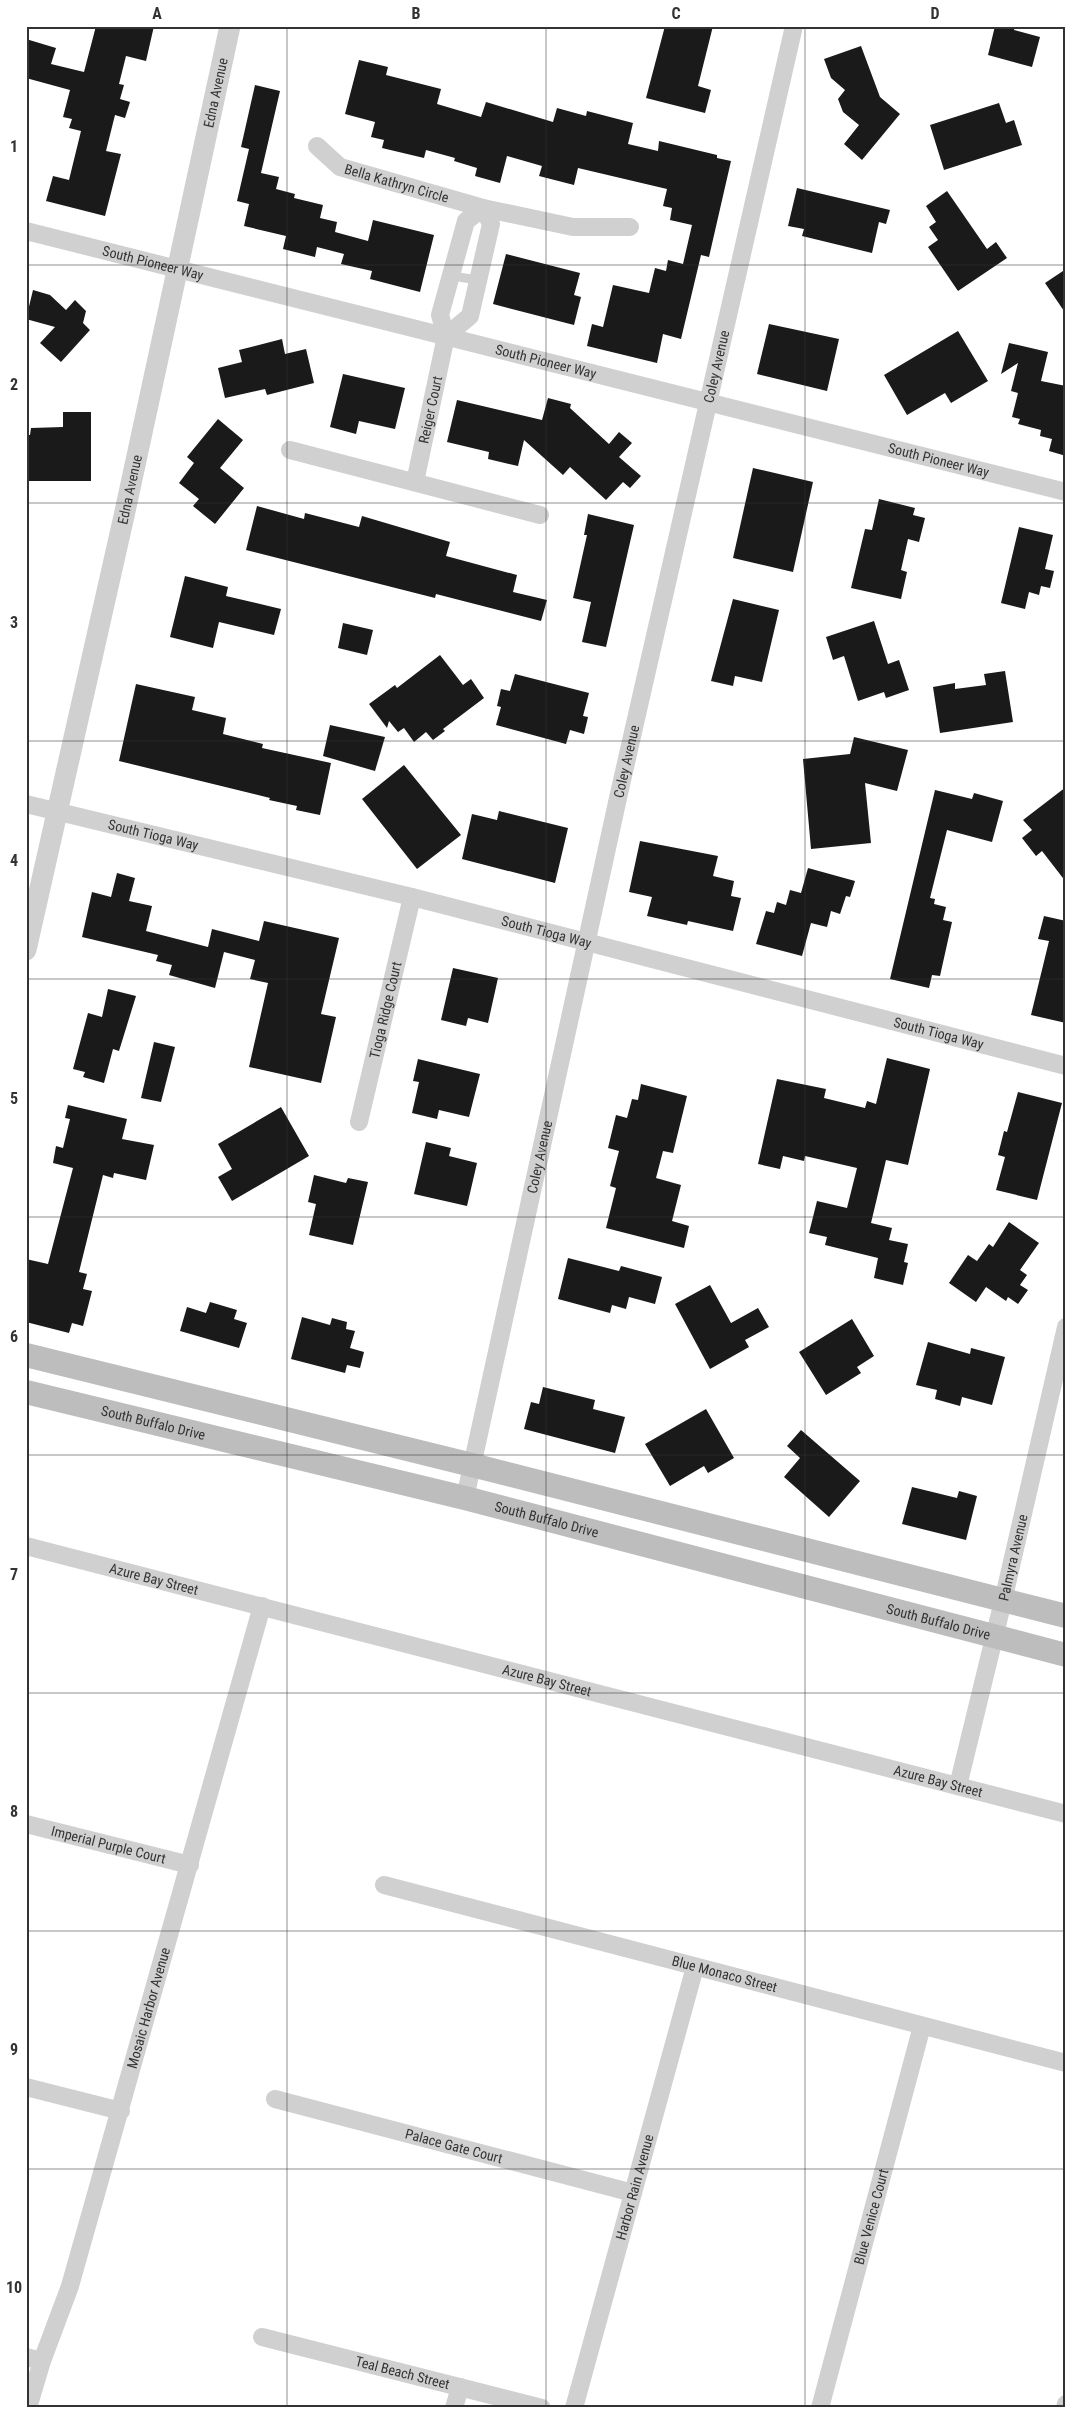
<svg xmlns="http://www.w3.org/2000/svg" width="1092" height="2434" font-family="'Roboto Condensed',sans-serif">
<rect width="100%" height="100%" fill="#fff"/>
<g fill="#1a1a1a">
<path d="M96,26h58l-8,35 -20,-5 -7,28 5,1 -4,14 10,3 -5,16 -10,-3 -9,36 15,3 -16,62 -59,-15 7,-25 16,4 12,-49 -12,-3 3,-9 -9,-2 7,-27 -44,-12v-39l30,9 -5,16 33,8z"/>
<path d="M665,26h48l-15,60 13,4 -6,23 -59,-15z"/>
<path d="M995,26h20l-1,4 26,7 -8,30 -44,-12z"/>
<path d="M861,46l19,51 20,17 -38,46 -18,-16 15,-19 -16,-13 -5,-13 7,-9 -14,-12 -7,-19z"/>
<path d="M359,60l29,7 -2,8 55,14 -4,15 44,13 5,-15 67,20 4,-14 29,8 1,-5 46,12 -5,21 30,7 1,-10 58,14v3l14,3 -22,96 -8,-2 -20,84 -18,-5 -6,29 -70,-17 5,-22 11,3 10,-42 36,8 6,-25 11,3 2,-11 15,4 9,-39 -22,-5 2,-12 -9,-2 4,-17 -89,-21 -4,17 -35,-9 3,-10 -35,-10 -7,27 -25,-7 2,-8 -23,-7 1,-3 -29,-8 -2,8 -42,-10 2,-8 -13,-3 4,-15 -30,-8z"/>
<path d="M255,85l25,6 -19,82 18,4 -3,12 19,5 -1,4 29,7 -3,13 17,4 -2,10 33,9 5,-21 61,15 -14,57 -50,-13 2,-8 -31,-7 3,-10 -27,-7 -2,10 -32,-8 3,-13 -42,-10 5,-22 -12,-3 12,-52 -8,-2z"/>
<path d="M999,103l7,20 8,-3 8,25 -78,25 -14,-45z"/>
<path d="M797,188l93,22 -4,14 -7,-2 -7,31 -70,-17 2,-7 -16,-3z"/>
<path d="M947,191l40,58 9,-7 11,16 -49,33 -30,-44 10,-7 -9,-13 7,-5 -10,-16z"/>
<path d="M506,254l74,19 -6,22 7,2 -7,28 -81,-21z"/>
<path d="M1066,269v45l-21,-31z"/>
<path d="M33,290l17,5 16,15 9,-10 11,11 -3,12 7,7 -29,32 -21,-19 15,-16 -29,-8z"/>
<path d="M769,324l70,15 -12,52 -70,-17z"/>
<path d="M958,331l30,50 -37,22 -6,-10 -38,22 -23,-40z"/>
<path d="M282,339l3,15 21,-5 8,34 -47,12 -2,-6 -40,9 -7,-30 24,-6 -3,-12z"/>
<path d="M1009,343l39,9 -7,29 25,5v70l-17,-5 3,-12 -12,-3 1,-6 -23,-6 2,-5 -8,-2 6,-24 -7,-2 7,-28 -17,11z"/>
<path d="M343,374l62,14 -10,41 -36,-8 -3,13 -26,-7z"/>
<path d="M548,398l23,6 -1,4 39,36 10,-12 13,11 -13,14 22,19 -11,12 -7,-6 -17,18 -36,-33 -7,8 -39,-35 -6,26 -30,-7 1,-7 -42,-10 10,-42 85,20z"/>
<path d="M63,412h28v69h-65v-46h4l1,-7 32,-1z"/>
<path d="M218,419l25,21 -23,28 24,20 -29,36 -22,-18 6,-7 -20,-16 15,-20 -7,-6z"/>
<path d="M753,468l60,14 -20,90 -60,-14z"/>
<path d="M879,499l36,9 -2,7 12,3 -6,24 -11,-3 -7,31 6,2 -6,27 -50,-11 14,-59 7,1z"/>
<path d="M257,506l47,13 1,-6 54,14 3,-11 88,26 -4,14 71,19 -4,17 34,8 -6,21 -105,-27 -1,4 -189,-48z"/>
<path d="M588,514l46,11 -28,122 -24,-5 9,-40 -18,-4 14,-63h-3z"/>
<path d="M1019,527l34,8 -8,34 9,2 -4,17 -9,-2 -2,9 -10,-3 -4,17 -24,-6z"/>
<path d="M185,576l43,11 -2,9 55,13 -7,26 -55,-13 -6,26 -43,-11z"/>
<path d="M733,599l46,11 -17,72 -27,-6 -2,10 -22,-5z"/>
<path d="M874,621l14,43 11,-4 10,30 -23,8 -2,-6 -26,9 -14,-45 -11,4 -7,-23z"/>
<path d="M343,623l30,7 -6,25 -29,-7z"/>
<path d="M440,655l23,30 8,-6 13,19 -41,31 2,2 -12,9 -7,-8 -12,10 -10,-14 -6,4 -9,-11 -2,7 -18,-24 26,-19 2,3z"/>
<path d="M1005,671l8,51 -73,11 -7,-46 22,-4v6l31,-4 -2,-11z"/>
<path d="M515,674l74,19 -6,23 5,1 -4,17 -14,-4 -4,14 -70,-19 5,-18 -4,-1 4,-17 9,2z"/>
<path d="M136,684l59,13 -3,13 34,8 -3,16 40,10 -1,4 69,15 -11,52 -24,-5 1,-4 -28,-6 1,-2 -151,-37z"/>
<path d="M330,725l55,12 -10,34 -52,-15z"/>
<path d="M854,737l54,13 -11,41 -32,-8 6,60 -60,6 -8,-90 47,-5z"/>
<path d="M404,765l57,70 -44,34 -55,-70z"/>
<path d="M1066,787v95l-24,-31 -6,5 -14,-18 10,-8 -9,-10z"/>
<path d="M935,790l37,9 2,-6 29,8 -11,41 -45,-12 -17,68 5,1 -1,5 12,3 -3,13 9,2 -12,54 -8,-1 -3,13 -39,-9z"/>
<path d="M499,811l69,17 -13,55 -93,-24 10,-45 25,6z"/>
<path d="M640,841l78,15 -5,20 21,5 -3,15 10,2 -8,33 -45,-10 -1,4 -40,-9 5,-19 -23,-5z"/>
<path d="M808,868l47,13 -5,16 -4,-1 -6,18 -9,-3 -4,16 -16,-4 -9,33 -46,-12 10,-33 8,2 3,-11 9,3 4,-15 11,3z"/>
<path d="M117,873l18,5 -6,23 23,5 -6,25 62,16 4,-18 47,12 5,-20 75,17 -18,76 15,3 -15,66 -72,-16 19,-84 -18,-4 5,-19 -31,-8 -9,36 -46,-13 3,-10 -16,-4 2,-6 -76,-18 10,-45 19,5z"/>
<path d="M1044,916l22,5v102l-35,-8 18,-74 -11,-2z"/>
<path d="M453,968l45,10 -10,45 -20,-5 -2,8 -25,-6z"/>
<path d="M108,989l28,7 -17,55 -6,-2 -9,34 -21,-6 2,-5 -12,-3 15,-56 14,4z"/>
<path d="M154,1042l21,5 -14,55 -20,-4z"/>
<path d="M887,1058l43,11 -22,96 -22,-5 -15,63 21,5 -3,12 19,4 -4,18 4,1 -5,22 -29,-7 4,-20 -53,-13 2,-8 -18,-4 8,-32 30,7 10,-40 -52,-12 -1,5 -21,-5 -3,13 -22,-5 19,-85 49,10 -2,9 41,10 2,-7 9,3z"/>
<path d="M418,1059l62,15 -11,43 -30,-7 -2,9 -25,-6 7,-31 -6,-1z"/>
<path d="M641,1084l46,12 -14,57 -10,-2 -7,27 25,7 -9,36 17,5 -5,22 -78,-20 10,-40 -6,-2 9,-35 -11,-3 8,-33 11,3 5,-19 6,1z"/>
<path d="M1018,1092l44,11 -25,97 -41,-10 9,-33 -7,-2 6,-24 3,1z"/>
<path d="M68,1105l59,14 -5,20 32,6 -8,35 -32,-7 -1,5 -10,-3 -24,97 8,2 -4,15 9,2 -9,35 -11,-3 -3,10 -43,-11v-63l22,5 25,-96 -20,-5 3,-17 7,2 7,-29 -5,-1z"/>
<path d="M281,1107l28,49 -77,45 -14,-24 14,-8 -14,-25z"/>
<path d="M426,1142l25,6 -2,8 28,7 -10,43 -53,-12z"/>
<path d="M314,1175l32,8 2,-5 20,4 -15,63 -44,-10 7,-31 -8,-2z"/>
<path d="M1009,1222l30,21 -19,27 7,5 -7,10 8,5 -10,14 -10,-7 -2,4 -20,-14 -10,15 -27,-19 19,-28 9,6 12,-17 4,3z"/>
<path d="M568,1258l51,13 2,-5 41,11 -7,27 -26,-7 -3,12 -14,-4 -2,8 -52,-14z"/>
<path d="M710,1285l21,38 27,-15 11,19 -24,13 4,7 -39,22 -35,-65z"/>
<path d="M210,1302l27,8 -3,9 13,4 -8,25 -59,-17 7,-24 19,6z"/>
<path d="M302,1317l28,8 2,-7 15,4 -1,7 9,2 -5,17 14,4 -4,16 -13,-3 -2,8 -54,-14z"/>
<path d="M852,1319l22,37 -17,11 4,6 -35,22 -27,-43z"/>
<path d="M928,1342l42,12 1,-6 34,9 -13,48 -30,-8 -2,9 -25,-7 2,-9 -21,-5z"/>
<path d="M543,1387l52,13 -2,9 32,8 -10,36 -91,-24 7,-27 8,2z"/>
<path d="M706,1409l28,49 -26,15 -4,-7 -34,20 -25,-42z"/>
<path d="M801,1430l59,51 -31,36 -45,-40 16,-19 -13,-12z"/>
<path d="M912,1487l45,11 2,-7 18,5 -11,44 -64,-16z"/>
</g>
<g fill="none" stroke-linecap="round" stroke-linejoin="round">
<path stroke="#d0d0d0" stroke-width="9" d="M452,276l26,4"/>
<g stroke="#d0d0d0" stroke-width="18">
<path id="s1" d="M317,146l23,21 143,41 90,19h57"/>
<path id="s2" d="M26,231l1040,261"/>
<path d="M290,450l250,65"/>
<path id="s3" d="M415,482l31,-146 -6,-21 26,-94 17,-13 8,16 -21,92 -24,20"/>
<path id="s4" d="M26,804l386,93 654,169"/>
<path id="s5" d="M359,1122l53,-225"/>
<path id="s6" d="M465,1498l153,-700 176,-772"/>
<path id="s7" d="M26,1546l1040,268"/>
<path id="s8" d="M958,1786l45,-185 63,-274"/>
<path id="s9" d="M26,1824l164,41"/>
<path id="s10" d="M384,1885l682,178"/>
<path d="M26,2087l95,24"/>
<path id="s11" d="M275,2099l358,94"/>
<path id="s12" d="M262,2337l280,71"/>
<path d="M26,2357l16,4"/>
<path id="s13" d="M28,2408l14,-47 28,-75 192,-680"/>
<path d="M454,2408l6,-21"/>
<path id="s14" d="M574,2408l121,-441"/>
<path id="s15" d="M820,2408l102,-382"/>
<path d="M1065,2408l1,-4"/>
</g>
<path stroke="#d0d0d0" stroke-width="21" id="s16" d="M26,950l98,-434 106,-490"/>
<g stroke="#bdbdbd" stroke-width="24">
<path d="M26,1355l446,110 594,151"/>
<path id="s17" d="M26,1392l439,106 601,157"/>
</g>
</g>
<path fill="none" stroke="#333" stroke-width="1" stroke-opacity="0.55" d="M287,26v2382M546,26v2382M805,26v2382M26,265h1040M26,503h1040M26,741h1040M26,979h1040M26,1217h1040M26,1455h1040M26,1693h1040M26,1931h1040M26,2169h1040"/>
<g text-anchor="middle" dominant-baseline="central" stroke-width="5" stroke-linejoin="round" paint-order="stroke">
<g font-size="14" fill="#333" stroke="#fff">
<text stroke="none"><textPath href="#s16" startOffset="878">Edna Avenue</textPath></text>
<text stroke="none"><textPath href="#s1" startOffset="90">Bella Kathryn Circle</textPath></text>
<text stroke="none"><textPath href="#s2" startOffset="131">South Pioneer Way</textPath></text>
<text stroke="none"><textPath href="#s2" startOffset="536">South Pioneer Way</textPath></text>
<text stroke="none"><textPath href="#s6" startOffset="1159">Coley Avenue</textPath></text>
<text stroke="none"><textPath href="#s3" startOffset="74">Reiger Court</textPath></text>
<text stroke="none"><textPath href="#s2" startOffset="941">South Pioneer Way</textPath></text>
<text stroke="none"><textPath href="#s16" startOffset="472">Edna Avenue</textPath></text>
<text stroke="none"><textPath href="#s6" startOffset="754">Coley Avenue</textPath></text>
<text stroke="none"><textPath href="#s4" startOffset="131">South Tioga Way</textPath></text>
<text stroke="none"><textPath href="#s4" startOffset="536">South Tioga Way</textPath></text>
<text stroke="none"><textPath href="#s5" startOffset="115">Tioga Ridge Court</textPath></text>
<text stroke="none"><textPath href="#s4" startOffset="941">South Tioga Way</textPath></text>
<text stroke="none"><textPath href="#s6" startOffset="349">Coley Avenue</textPath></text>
<text stroke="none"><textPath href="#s17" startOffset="131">South Buffalo Drive</textPath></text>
<text stroke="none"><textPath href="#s17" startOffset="536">South Buffalo Drive</textPath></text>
<text stroke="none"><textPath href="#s8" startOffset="235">Palmyra Avenue</textPath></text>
<text stroke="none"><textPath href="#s7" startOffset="132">Azure Bay Street</textPath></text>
<text stroke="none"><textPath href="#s17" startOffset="941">South Buffalo Drive</textPath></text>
<text stroke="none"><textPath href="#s7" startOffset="538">Azure Bay Street</textPath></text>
<text stroke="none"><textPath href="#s7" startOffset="942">Azure Bay Street</textPath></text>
<text stroke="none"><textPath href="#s9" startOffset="85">Imperial Purple Court</textPath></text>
<text stroke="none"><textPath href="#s10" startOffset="352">Blue Monaco Street</textPath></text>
<text stroke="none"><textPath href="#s13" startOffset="418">Mosaic Harbor Avenue</textPath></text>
<text stroke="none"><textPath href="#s11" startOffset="185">Palace Gate Court</textPath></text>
<text stroke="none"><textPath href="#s14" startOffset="229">Harbor Rain Avenue</textPath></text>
<text stroke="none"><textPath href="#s15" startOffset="198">Blue Venice Court</textPath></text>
<text stroke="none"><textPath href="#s12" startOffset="145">Teal Beach Street</textPath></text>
</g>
</g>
<rect width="1092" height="2434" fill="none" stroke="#ffffff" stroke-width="55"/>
<rect x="28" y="28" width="1036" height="2378" fill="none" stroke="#333" stroke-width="2"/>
<g font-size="16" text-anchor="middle" font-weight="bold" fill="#333">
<text x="157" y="19">A</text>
<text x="416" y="19">B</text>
<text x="676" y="19">C</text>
<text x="935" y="19">D</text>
<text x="14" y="152">1</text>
<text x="14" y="390">2</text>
<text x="14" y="628">3</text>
<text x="14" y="866">4</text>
<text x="14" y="1104">5</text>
<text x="14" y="1342">6</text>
<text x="14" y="1580">7</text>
<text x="14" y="1817">8</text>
<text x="14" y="2055">9</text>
<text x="14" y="2293">10</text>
</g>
</svg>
